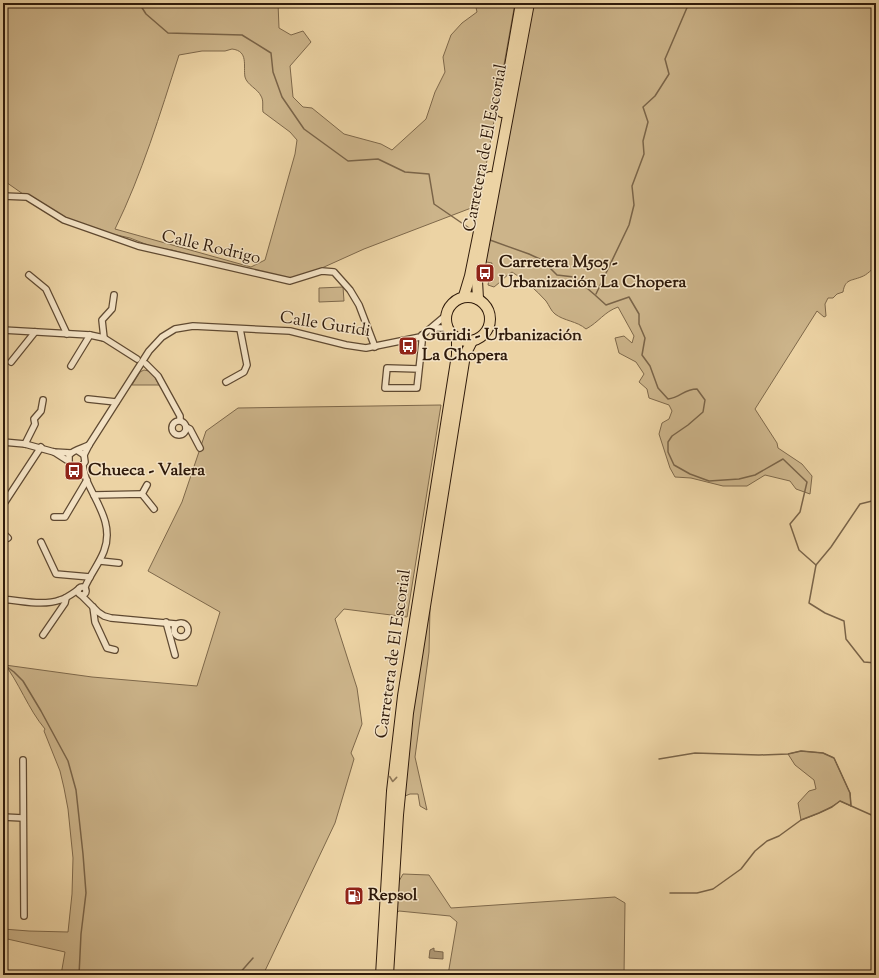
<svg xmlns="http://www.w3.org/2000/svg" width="879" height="978" font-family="'Sorts Mill Goudy',serif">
<rect width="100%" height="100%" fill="#ecd3a4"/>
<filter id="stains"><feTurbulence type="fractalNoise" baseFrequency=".005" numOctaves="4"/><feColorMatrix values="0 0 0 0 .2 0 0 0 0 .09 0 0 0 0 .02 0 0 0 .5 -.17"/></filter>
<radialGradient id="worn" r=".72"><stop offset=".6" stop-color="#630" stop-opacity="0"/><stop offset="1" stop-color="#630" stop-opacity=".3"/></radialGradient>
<g fill="#ccb48a" stroke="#7e684a" fill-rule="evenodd">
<path d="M3,3h275l1,25 12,7 12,-4 8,11 -21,24 3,31 10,10 9,1 32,26 37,10 11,6 34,-31 9,-27 10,-20 -2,-15 8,-22 11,-12 15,-11 -2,-9h40l-36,202 -115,44 -51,23 -23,8 -70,-17 -48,-13 -19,-3 -23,-9 -22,-5 -44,-16 -41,-23 -20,-14zM232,49c17,2 11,17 13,28 2,8 13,12 16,19 3,5 1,11 2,16l27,20 7,8 -2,14 -30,106 -14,7 -136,-38c27,-55 45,-115 64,-174l23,-4h23z"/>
<path d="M529,3h347v261c-3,5 -9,11 -15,13 -10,4 -16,2 -18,15l-6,2 -4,4h-5l-3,6 1,12 -2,1 -7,-6 -62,98 22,34 1,5 24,16 10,12 -2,18 -14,-5 -6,-8 -25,-6 -18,11h-24l-32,-8 -16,-1 -5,-9 -11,-34 3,-11 7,-4 3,-8 -3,-6 -20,-7 -2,-9 -8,-7 5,-8 -8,-12 -17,-9 -4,-15 9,-2 8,7 2,-7 -16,-29c-14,5 -19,15 -32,22 -9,-8 -22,-8 -31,-15 -4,-3 -6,-9 -9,-13 -10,-11 -21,-21 -34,-29 -7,4 -11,10 -18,15l-6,-2 4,-22 -11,-2z"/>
<path d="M343,287l1,14 -25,1v-14z"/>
<path d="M144,370c9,1 11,8 15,15h-27l8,-13z"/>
<path d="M441,405l-34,212 -63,-8 -9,10 22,69 5,36 -11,29 3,6 -19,64 -72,152h-202l4,-23 -62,-14v-9l26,2 39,1 4,-38 1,-36 -5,-49 -4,-21 -4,-17 -16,-40 1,-2c-17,-20 -26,-47 -42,-67l2,3 87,12 105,9 23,-74 -72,-41 34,-69 24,-71 32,-23z"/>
<path d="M425,608h5l-1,44 -14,105 12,53 -7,-4 -2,-12h-8l-5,2 3,-83z"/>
<path d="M801,751l22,2 11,5 16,35 1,13 -11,-5c-12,9 -25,14 -39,19l-3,-17 11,-12 7,-2 -2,-9 -19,-15 -7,-11z"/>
<path d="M403,874l26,1 22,33 164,-11 10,6 -1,72h-176l9,-53 -7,-6 -51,-5 -7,5 6,-33z"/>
</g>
<path fill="#ac9470" stroke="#7a6448" d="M434,948v3l9,1v7l-14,-1 1,-8z"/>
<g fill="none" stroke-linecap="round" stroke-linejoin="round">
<g stroke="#7a6448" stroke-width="1.5">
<path d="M139,3l7,11 22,19 74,2 29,18 2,19 9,25 22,32 44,32 30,-2 27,13 24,2 5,30 38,26"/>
<path d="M490,240l39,14 13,6 15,15 17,2 21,18 11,10 23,-8 10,17v10l6,14 -3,17 8,11 8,22 10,11c13,-2 16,-10 29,-10l8,11 -2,12 -15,13 -16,11 -4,6v10l6,13 16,9 19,7 30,-2 16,-4 28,-16 24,23 -7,30 -10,12 9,26 17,15 -7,38 16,10 19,8 2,18 18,23 12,1"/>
<path d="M596,294l33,-69 5,-20 -2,-19 12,-32 -1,-13 5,-19 -5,-15 12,-11 14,-22 -4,-15 24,-56"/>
<path d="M816,565l15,-18 29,-43 16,-4"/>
<path d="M3,664l11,8 9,9 18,30 27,50 8,29 7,64 3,39 -5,41 -2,41"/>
<path d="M659,759l36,-6 64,2 29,-1 13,-3 22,2 11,5 16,35 1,13"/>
<path d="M670,893h27l16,-4 28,-20 14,-18 12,-10 12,-5 22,-16 18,-7 13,-6 8,-6 36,16"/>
<path d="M238,975l15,-17"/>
</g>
<defs>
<g id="street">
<path d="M3,196l24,1 37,23 74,26 152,35 32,-10 12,1 16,18 9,15 16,42"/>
<path d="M29,275l17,14 21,45"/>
<path d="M3,330l87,5 14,3 33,21"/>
<path d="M431,330l6,-2h10"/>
<path d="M104,338l-2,-18 10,-11 2,-14"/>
<path d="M11,362l24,-30"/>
<path d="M146,364l12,12 22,40v4"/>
<path d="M71,366l19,-31"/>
<path d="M419,369l-32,-1 -2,20h32l5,-46v-7"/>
<path d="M226,382l18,-10 3,-7 -7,-36"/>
<path d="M88,399l28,3"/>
<circle cx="179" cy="428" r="7"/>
<path d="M186,427l4,2 10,19"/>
<path d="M3,442l22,2 29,8 17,1"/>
<path d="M25,444l10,-20 -1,-5 7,-8 2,-11"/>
<path d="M78,451l6,4 1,7 -4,5 -5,1 -7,-4v-9c4,-5 14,-7 20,-10"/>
<path d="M54,452l14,9"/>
<path d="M84,455l5,-10 60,-94 13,-14 13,-8 18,-3 97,5 56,14 20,3 54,-11 25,-21"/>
<path d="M83,466c1,5 2,10 4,15 10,23 27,44 17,70 -5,13 -14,24 -19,36"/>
<path d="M142,494l5,-9"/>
<path d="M94,495l48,-1 12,15"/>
<path d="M3,505l38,-58"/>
<path d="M54,517h11l22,-37"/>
<path d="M3,533l5,5"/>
<path d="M41,542l15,32 34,3"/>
<path d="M100,561l19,2"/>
<circle cx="82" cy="591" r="4"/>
<path d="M81,595l17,17 6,4 7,2 65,6"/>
<path d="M3,599c16,2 41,7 57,1 7,-2 13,-7 19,-11"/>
<path d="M93,607l2,15 12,26 8,2"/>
<path d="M166,622l9,33"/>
<circle cx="181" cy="630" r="7"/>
<path d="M43,635l22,-32 1,-5"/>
<path d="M23,760l1,156"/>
<path d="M3,817l20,1"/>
</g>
<g id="highway">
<path d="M502,112l19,-109"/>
<path d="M464,296l6,-20 20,-99"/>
<circle cx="468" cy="319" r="22"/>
<path d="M478,299l-1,-19 2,-9 50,-268"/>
<path d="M381,975l11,-184 11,-95 54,-341v-16"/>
<path d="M388,975l10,-160 10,-102 57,-358 7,-14"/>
</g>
</defs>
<use href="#street" stroke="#5f4931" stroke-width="8"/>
<use href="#highway" stroke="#301b0b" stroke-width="12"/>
<use href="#street" stroke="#f3e2c4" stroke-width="5.5"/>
<use href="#highway" stroke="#ecd3a4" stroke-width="10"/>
</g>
<defs><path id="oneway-chevron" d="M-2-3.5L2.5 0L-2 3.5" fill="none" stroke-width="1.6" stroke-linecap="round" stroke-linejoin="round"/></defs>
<use stroke="#8e7758" href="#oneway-chevron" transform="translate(393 779) rotate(96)"/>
<defs>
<symbol id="bus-square" viewBox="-11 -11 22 22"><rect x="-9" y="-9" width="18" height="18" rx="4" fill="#8f2418" stroke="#f3e2c4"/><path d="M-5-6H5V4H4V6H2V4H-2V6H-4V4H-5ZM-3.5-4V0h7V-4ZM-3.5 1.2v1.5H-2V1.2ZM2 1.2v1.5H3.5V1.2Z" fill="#fff"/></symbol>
<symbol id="fuel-square" viewBox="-11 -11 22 22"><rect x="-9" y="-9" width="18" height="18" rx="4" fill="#8f2418" stroke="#f3e2c4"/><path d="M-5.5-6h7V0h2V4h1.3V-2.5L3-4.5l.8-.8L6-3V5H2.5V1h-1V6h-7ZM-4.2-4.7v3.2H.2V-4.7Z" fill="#fff"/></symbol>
</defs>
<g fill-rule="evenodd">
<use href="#bus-square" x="474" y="262" width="22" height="22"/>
<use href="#bus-square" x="397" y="335" width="22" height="22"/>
<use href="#bus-square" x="63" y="460" width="22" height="22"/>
<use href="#fuel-square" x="343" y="885" width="22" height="22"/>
</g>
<g text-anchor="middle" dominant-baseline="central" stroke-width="3" stroke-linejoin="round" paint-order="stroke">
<g font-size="17" fill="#301b0b" stroke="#f3e2c4">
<text transform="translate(486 148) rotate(-79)">Carretera de El Escorial</text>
<text transform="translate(211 248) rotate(13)">Calle Rodrigo</text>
<text transform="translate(325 325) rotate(9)">Calle Guridi</text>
<text transform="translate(394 654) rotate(-82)">Carretera de El Escorial</text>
</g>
<g font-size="17" font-weight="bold" fill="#301b0b" stroke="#f3e2c4" text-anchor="start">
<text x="499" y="263">Carretera M505 -<tspan x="499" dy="20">Urbanización La Chopera</tspan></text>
<text x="422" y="336">Guridi - Urbanización<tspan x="422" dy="20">La Chopera</tspan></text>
<text x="88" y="471">Chueca - Valera</text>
<text x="368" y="896">Repsol</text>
</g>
</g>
<rect width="879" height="978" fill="none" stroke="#ecd3a4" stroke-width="16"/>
<rect x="4" y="4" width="871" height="970" fill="none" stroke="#301b0b" stroke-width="2"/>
<rect x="8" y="8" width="863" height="962" fill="none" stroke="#301b0b"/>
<rect width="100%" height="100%" filter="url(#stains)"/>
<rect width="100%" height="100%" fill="url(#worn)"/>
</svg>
